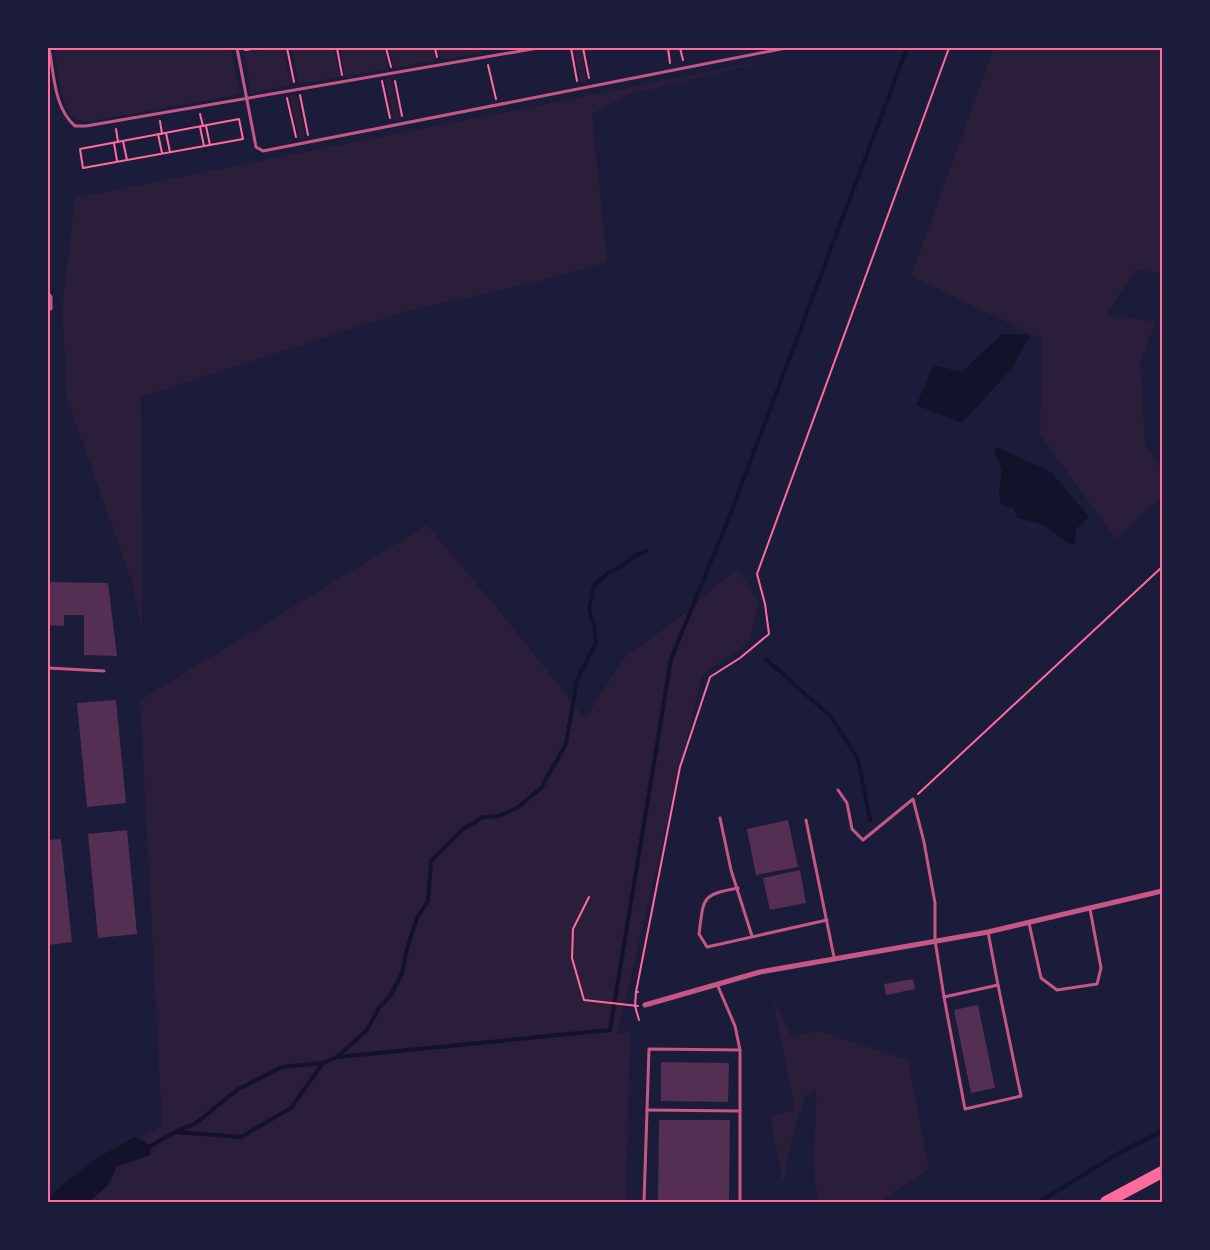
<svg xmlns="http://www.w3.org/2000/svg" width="1210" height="1250" font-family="'Source Sans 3',sans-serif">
<rect width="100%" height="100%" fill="#1b1b3a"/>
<g fill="#2a1e3b">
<path d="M54,48h177l9,46 -152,28c-7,-1 -13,-2 -18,-8 -10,-14 -12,-49 -16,-66z"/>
<path d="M276,48h7l8,37 -40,8 -7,-40z"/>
<path d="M291,48h43l6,29 -41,7z"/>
<path d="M340,48h44l4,21 -43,7z"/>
<path d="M389,48h44l3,12 -42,8z"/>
<path d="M438,48h42l1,5 -40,7z"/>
<path d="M573,48h8l6,34 -6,1z"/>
<path d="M994,48h168v225l-27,-3 -28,44 49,8 -16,40 5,82 17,26v26l-46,43 -76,-104 2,-96 -131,-63z"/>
<path d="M782,57l-154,38 -36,19 15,148 -70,20 -130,29 -266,86 1,232 -10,-47 -65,-183 -5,-90 13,-111z"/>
<path d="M391,78l9,41 -6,1 -9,-41z"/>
<path d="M297,95l8,42 -6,2 -9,-43z"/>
<path d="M427,525l80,95 78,99 38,-60 57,-42 58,-49 21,36 -10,38 -47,33 -85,360 13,-3 -4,170h-537l19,-17 9,-19 24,-7 10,-13 -10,-9 21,-11 -22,-426z"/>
<path d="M772,996l20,41 27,-6 89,29 21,109 -51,33h-58c-13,-39 -2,-73 -4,-111l-11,5 -16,54 -6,34 -13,-69 25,-5z"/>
</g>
<g fill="#12122b">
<path d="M1002,334l28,1 -17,32 -51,56 -46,-18 18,-40 28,7z"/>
<path d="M997,447l54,25 38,45 -13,12 -1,15 -4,1 -27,-20 -28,-8 -2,-9 -13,-3 -2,-10 3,-26 -8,-18z"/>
<path d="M135,1137l16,9v9l-34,11 -9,19 -19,17h-41v-5l47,-38z"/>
</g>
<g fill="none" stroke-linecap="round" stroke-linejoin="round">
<g stroke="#12122b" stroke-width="4">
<path d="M766,659l65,58 27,42 12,61"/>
<path d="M337,1057l273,-27 61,-371 59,-144 177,-467"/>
<path d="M176,1132l65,5 50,-29 32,-45"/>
<path d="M147,1148l28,-16 21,-9 41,-33 45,-23 41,-4 14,-6 30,-27 12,-22 12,-13 11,-22 5,-24 10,-31 11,-17 3,-40 31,-31 21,-13 16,-1 18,-8 24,-20 25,-44 11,-64 19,-37 -2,-18 -5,-16 5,-24 14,-12 13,-6 15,-12 11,-4"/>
<path d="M1039,1202l80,-49 43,-22"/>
</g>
</g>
<g fill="#542f53">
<path d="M48,582l60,1 9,73 -33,-1v-40h-20v11l-16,-1z"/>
<path d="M116,700l10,103 -39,4 -10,-104z"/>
<path d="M788,820l10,47 -42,8 -9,-46z"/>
<path d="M127,830l10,104 -39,4 -10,-104z"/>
<path d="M61,839l11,103 -24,3v-105z"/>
<path d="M800,870l6,33 -36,7 -7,-32z"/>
<path d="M913,979l2,10 -29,6 -2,-11z"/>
<path d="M978,1005l17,83 -24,5 -17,-83z"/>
<path d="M661,1062l68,1 -1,39 -67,-1z"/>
<path d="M659,1120h71l-1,82h-71z"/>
</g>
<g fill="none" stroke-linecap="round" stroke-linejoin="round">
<g stroke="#ff6b9d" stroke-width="2">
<path d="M287,48l7,34"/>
<path d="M337,48l5,27"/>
<path d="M386,48l5,19"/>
<path d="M435,48l2,9"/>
<path d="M571,48l6,33"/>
<path d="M583,48l6,30"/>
<path d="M668,48l2,15"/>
<path d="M680,48l3,12"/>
<path d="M815,48h4"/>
<path d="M827,49l1,-1"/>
<path d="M245,50l15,-2"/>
<path d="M488,65l8,34"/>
<path d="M382,81l8,37"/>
<path d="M395,81l7,35"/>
<path d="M300,95l8,40"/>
<path d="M287,98l9,39"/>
<path d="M200,114l3,12"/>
<path d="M239,119l4,20 -160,29 -3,-19z"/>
<path d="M160,121l2,13"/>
<path d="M206,126l4,19"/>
<path d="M200,127l4,19"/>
<path d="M116,129l2,13"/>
<path d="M166,133l4,19"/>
<path d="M158,134l4,19"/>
<path d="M123,141l4,19"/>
<path d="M114,143l3,18"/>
<path d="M918,794l244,-227"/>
<path d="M589,897l-16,32 -1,29 12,42 54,6"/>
<path d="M636,992l44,-225 30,-90 30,-19 29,-24 -4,-30 -8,-30 192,-526"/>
<path d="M638,992h-2l-1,14 4,14"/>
</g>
<g stroke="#c65784" stroke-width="3">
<path d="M49,48c5,26 5,60 26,78h11l452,-78"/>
<path d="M237,48l19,99 7,4 523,-103"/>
<path d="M48,293l3,4v12"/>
<path d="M48,668l56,3"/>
<path d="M838,790l9,13 5,26 11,11 50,-41 11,43 11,61v37l9,57 54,-12 -10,-53"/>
<path d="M720,818l11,52 21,66"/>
<path d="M806,820l28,137"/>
<path d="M738,888c-38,7 -34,10 -39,46l8,13 120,-27"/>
<path d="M1029,923l12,55 16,12 40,-6 4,-16 -11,-59"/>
<path d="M717,984l18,42 5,24v152"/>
<path d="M944,997l21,112 56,-13 -23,-111"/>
<path d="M647,1110l93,1"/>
<path d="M644,1202l5,-153 91,1"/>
</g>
<path stroke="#c65784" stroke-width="5" d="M645,1005l115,-33 228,-40 174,-41"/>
<path stroke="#ff6b9d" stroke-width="12" d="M1106,1202l56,-30"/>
</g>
<rect width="1210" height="1250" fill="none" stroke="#1b1b3a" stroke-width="98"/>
<rect x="49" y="49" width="1112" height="1152" fill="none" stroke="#ff6b9d" stroke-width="2"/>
</svg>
